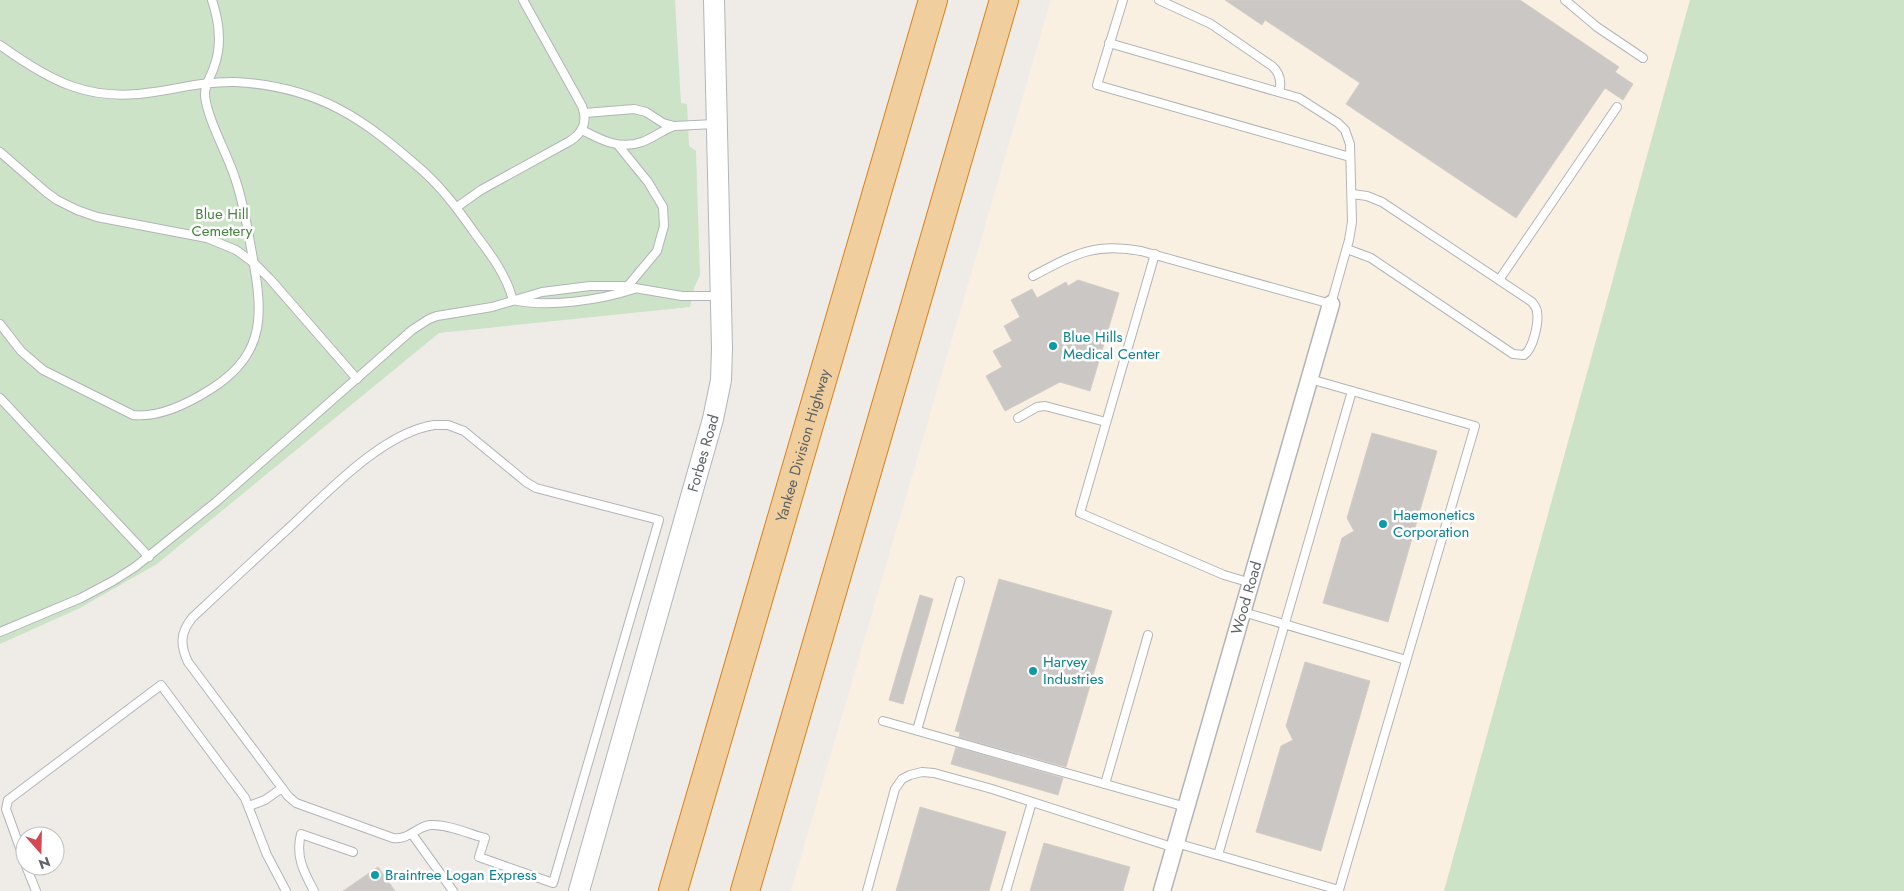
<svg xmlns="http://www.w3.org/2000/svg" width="1904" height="891" font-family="Jost,sans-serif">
<rect width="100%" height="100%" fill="#efece8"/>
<path fill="#faf0e1" d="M1051,0h639l-246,891h-653z"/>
<g fill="#cce3c7">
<path d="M0,0h675l6,103 6,1 2,42 7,5 4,124 -6,13 -4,19 -251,26 -282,231 -77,44 -80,36z"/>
<path d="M1690,0h214v891h-460z"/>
</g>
<g fill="#cbc7c4" stroke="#d3cdc6">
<path d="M1225,0h295l99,67 -4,5 18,12 -10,16 -18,-12 -89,130 -170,-114 14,-21 -95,-63 -3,5z"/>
<path d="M1078,280l41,13 -29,98 -30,-9 -55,29 -19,-35 16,-9 -9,-16 19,-10 -8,-15 16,-9 -9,-17 21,-11 5,9 29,-16 2,4z"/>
<path d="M1372,433l65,18 -49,171 -65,-19 19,-65 12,-7 -7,-13z"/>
<path d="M999,579l113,32 -46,156 -107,-30 1,-5 -5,-1z"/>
<path d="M920,595l13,4 -30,105 -14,-4z"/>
<path d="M1305,662l65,19 -49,170 -65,-19 25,-86 12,-6 -7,-14z"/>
<path d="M956,747l107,31 -5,17 -107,-31z"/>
<path d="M920,807l86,25 -17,59h-93z"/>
<path d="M1044,843l86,24 -7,24h-93z"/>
<path d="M378,867l17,24h-52z"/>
</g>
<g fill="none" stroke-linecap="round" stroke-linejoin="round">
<defs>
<g id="service">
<path d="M1123,0l-26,85 253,72"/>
<path d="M1159,0l52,24 61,42c8,7 10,15 7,26"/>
<path d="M1565,0l32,27 46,31"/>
<path d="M0,45c50,36 90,58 154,47 27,-4 54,-11 82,-10 83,5 127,36 187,89 21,19 37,41 53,64 16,21 30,40 37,65"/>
<path d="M585,113l49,-4 12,3 17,11 11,3 41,-2"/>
<path d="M582,130c19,10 38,20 60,12 11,-4 21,-12 32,-16"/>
<path d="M618,145l30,37 15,25 1,19 -7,25 -30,36"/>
<path d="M0,152l46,40 11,8 20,10 20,7 110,21 29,12 18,13 16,16 87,100"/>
<path d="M457,207l24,-17 89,-49c13,-8 18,-20 12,-35l-59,-106"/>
<path d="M1347,249l24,9 142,96 11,1c9,-6 15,-32 13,-43 0,-4 -3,-7 -5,-10l-150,-100 -15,-6 -15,-2"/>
<path d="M1155,254l-75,259 144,62 27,8"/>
<path d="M1033,276c40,-21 61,-34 108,-25l190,53 18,-64 3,-18 -2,-78 -5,-14 -7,-7 -39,-25 -190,-55"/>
<path d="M1499,280l118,-173"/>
<path d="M513,300c35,8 87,0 121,-11"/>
<path d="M0,324l21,27 22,19 90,45c27,3 56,-12 78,-26 59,-37 51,-81 40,-141 -4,-23 -8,-47 -16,-70 -8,-25 -27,-57 -30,-82 -1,-11 6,-19 9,-29 8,-21 5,-46 -2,-67"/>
<path d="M0,398l149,159"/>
<path d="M1018,418l19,-11 8,-1 61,16"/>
<path d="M434,425h14l16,6 62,51 10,6 123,32 -106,363 -74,-26 6,-19c-16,-4 -37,-14 -55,-13 -14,2 -21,15 -37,13l-97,-35 -8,-7 -100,-134c-8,-17 -8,-29 4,-44 32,-30 65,-61 98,-91 37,-34 92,-94 144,-102z"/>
<path d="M1243,612l163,48"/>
<path d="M0,632l81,-34 32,-17 22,-14 81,-65 196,-172 17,-11 8,-3 55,-9 50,-15 48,-6h33l59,10h37"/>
<path d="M883,721l303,86"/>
<path d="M917,730l43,-149"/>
<path d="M1105,784l43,-149"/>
<path d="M249,806l16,-6 17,-12"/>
<path d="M412,834l41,57"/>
<path d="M1176,843l163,47 136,-464 -165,-47"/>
<path d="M1218,855l134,-464"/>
<path d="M25,862l-19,-53 2,-9 153,-115 84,113 22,57 19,36"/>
<path d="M26,866l10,25"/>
<path d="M314,891c-10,-19 -19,-35 -13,-57l52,18"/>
<path d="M867,891l28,-102 7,-10 8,-4 12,-3 12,1 58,16 183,59"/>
<path d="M1006,891l26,-89"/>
</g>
<g id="minor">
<path id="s1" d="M1162,891l169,-587"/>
</g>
<g id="tertiary">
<path id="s2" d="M579,891l134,-472 8,-39 1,-32 -8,-348"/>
</g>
<g id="motorway">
<path id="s3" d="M673,891l260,-891"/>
<path d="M745,891l259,-891"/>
</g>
</defs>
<use href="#service" stroke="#b2b5b8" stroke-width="10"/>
<use href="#minor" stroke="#b2b5b8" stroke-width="19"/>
<use href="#tertiary" stroke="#b2b5b8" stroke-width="22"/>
<use href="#motorway" stroke="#db801b" stroke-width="30"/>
<use href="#service" stroke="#fff" stroke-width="8"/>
<use href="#minor" stroke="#fff" stroke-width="16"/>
<use href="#tertiary" stroke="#fff" stroke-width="20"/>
<use href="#motorway" stroke="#f1ce9d" stroke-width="28"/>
</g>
<g fill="#0f9aa8" stroke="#fff" stroke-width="2">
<circle cx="1053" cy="346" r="5"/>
<circle cx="1383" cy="524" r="5"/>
<circle cx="1033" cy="671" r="5"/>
<circle cx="375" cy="875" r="5"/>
</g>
<g text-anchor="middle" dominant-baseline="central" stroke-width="5" stroke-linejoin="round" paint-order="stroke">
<g font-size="15" fill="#498341" stroke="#fff">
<text x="222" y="214">Blue Hill<tspan x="222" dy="17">Cemetery</tspan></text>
</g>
<g font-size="15" fill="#0d838f" stroke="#fff" text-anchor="start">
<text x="1063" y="337">Blue Hills<tspan x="1063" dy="17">Medical Center</tspan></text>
<text x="1393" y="515">Haemonetics<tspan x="1393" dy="17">Corporation</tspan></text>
<text x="1043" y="662">Harvey<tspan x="1043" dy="17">Industries</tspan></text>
<text x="385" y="875">Braintree Logan Express</text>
</g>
<g font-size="15" fill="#5f6366" stroke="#fff">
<text stroke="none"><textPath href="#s3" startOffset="464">Yankee Division Highway</textPath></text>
<text stroke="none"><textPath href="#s2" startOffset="455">Forbes Road</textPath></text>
<text stroke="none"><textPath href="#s1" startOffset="305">Wood Road</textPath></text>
</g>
</g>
<g transform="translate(40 851) rotate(160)"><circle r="24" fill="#ffffff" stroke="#bfc1c2"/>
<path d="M0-4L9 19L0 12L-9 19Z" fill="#d54754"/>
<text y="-8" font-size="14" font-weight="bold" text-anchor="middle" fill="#5f6366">N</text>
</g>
</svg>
